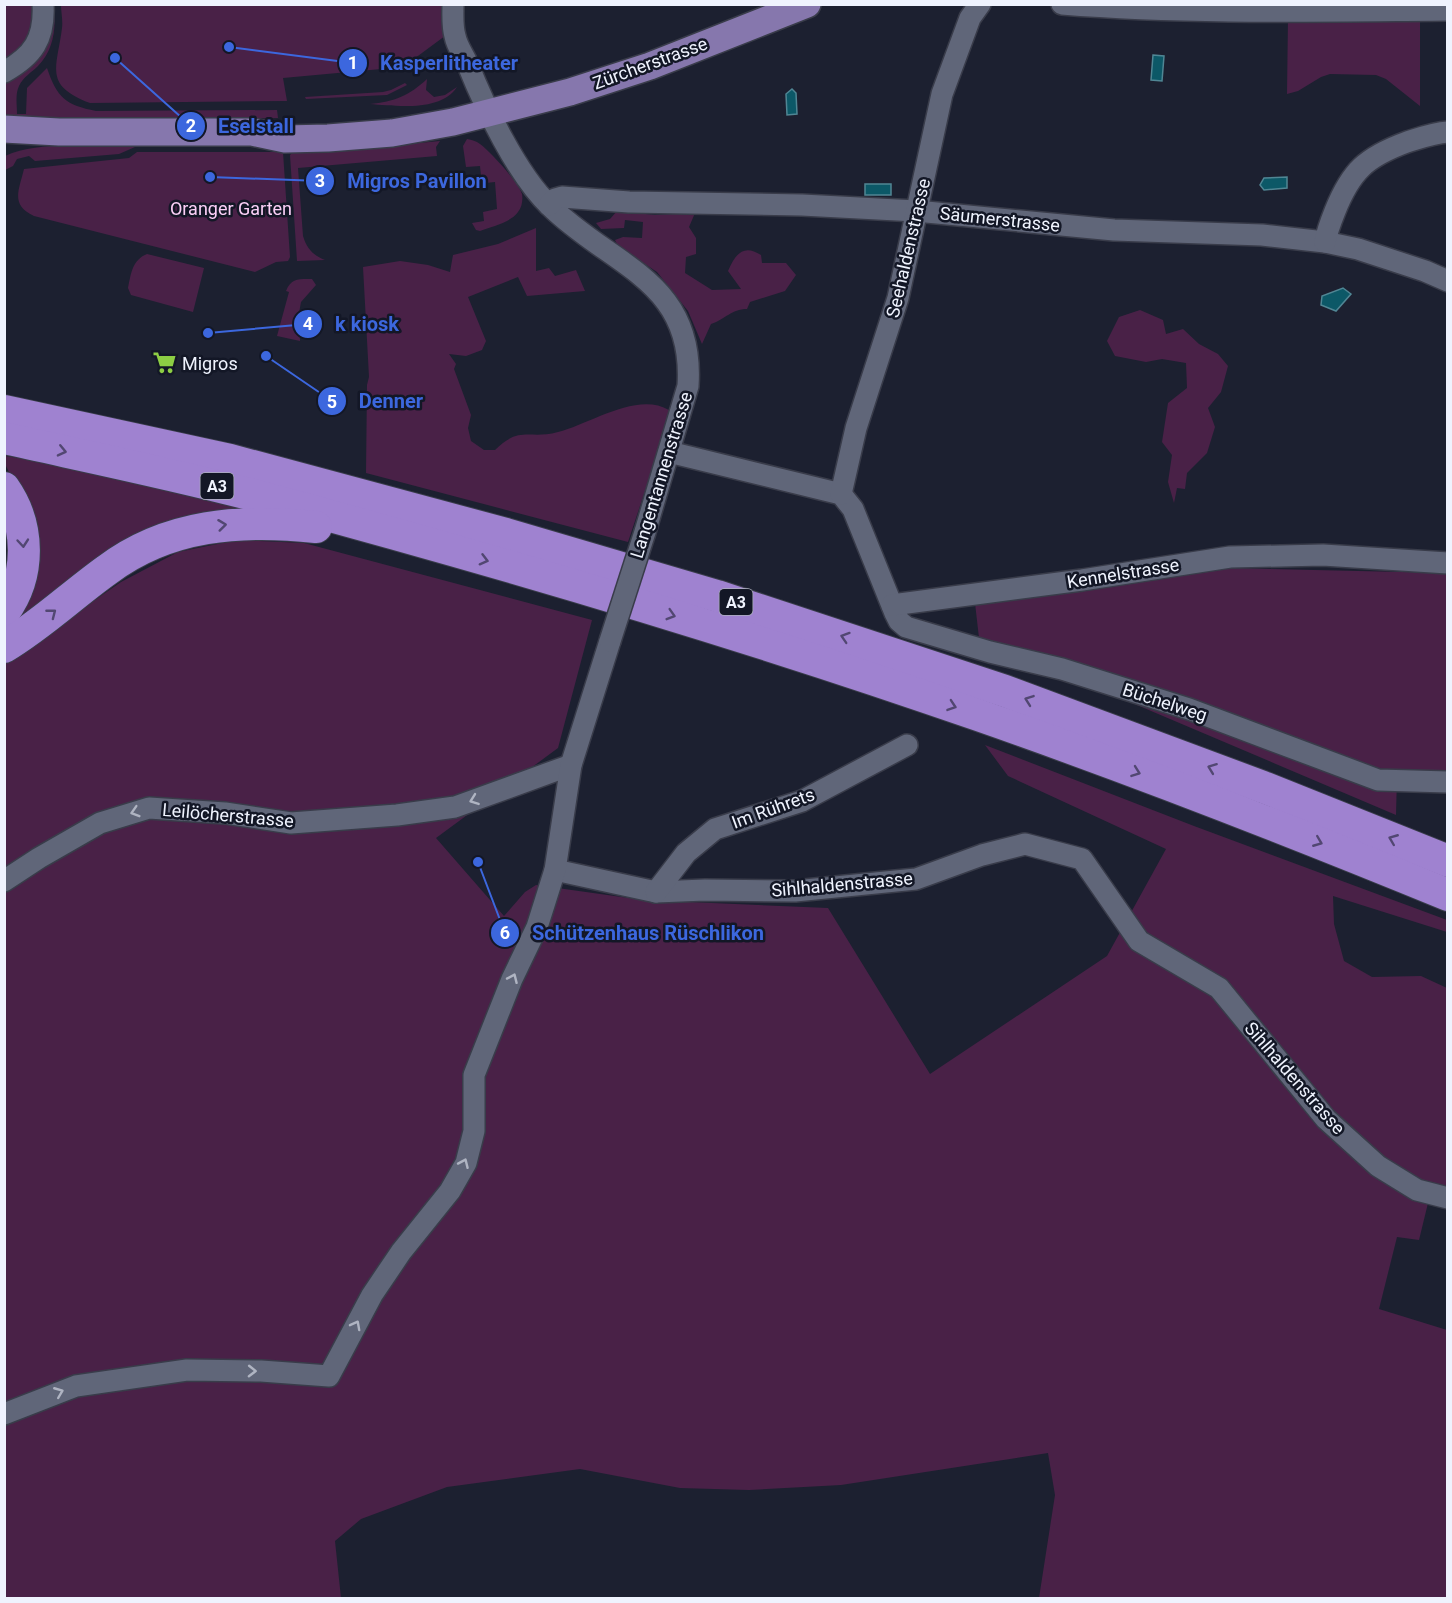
<svg xmlns="http://www.w3.org/2000/svg" width="1452" height="1603" font-family="Roboto,sans-serif">
<rect width="100%" height="100%" fill="#1c2030"/>
<g fill="#492147">
<path d="M5,4l31,1c-3,30 -2,42 -31,57z"/>
<path d="M53,5c4,21 1,45 -15,61 -6,6 -15,11 -19,20 -4,8 -2,19 -2,28h9l1,-26 20,-20c10,30 19,37 49,43l181,-1 1,8 -273,6v-41l22,-13 13,-14z"/>
<path d="M61,5h390l-2,28 -46,34 -120,11 4,23 -197,2c-47,-18 -33,-35 -28,-75 1,-8 -1,-16 -1,-23z"/>
<path d="M1420,16v90l-34,-27 -10,-4 -46,-1 -9,3 -23,14 -11,3 1,-76z"/>
<path d="M427,79l-1,11 8,7 11,-2 12,-8c-16,25 -61,19 -87,17 24,-2 40,-9 57,-25z"/>
<path d="M405,83l2,2 -20,10 -81,4 -1,-2 78,-5 8,-2z"/>
<path d="M467,139c5,1 9,2 13,5 10,7 39,39 42,50 1,6 0,13 -4,18 -8,11 -26,14 -38,19l-4,-1 -4,-7 12,-2 -1,-9 14,-3 -2,-27 -19,2v-7l5,-1 -1,-10 -14,1 -3,-21z"/>
<path d="M440,141l-4,6 1,9 -139,12 5,68c4,13 10,19 22,24l-28,1 -7,-106 4,-4 63,-2z"/>
<path d="M88,146h118l-71,1 -16,7 -84,7 -6,-5 -12,3 -4,7 -8,4v-14c25,-12 56,-10 83,-10z"/>
<path d="M137,152h146l7,105 -2,4 -12,1 -21,10 -221,-56c-24,-11 -15,-26 -10,-47l105,-11z"/>
<path d="M617,211l38,4 40,-2 -6,14 7,11v16l-10,3 -1,16 27,17 29,-1 -13,-18c7,-16 15,-28 33,-16l1,8h24l10,12 -11,16 -35,11 -3,7c-16,0 -21,10 -36,15l-9,20 -14,-33 -31,-39 -39,-26 -3,-6 8,-3 19,1 1,-16 -18,-2 -1,8 -23,1 -5,-6 14,-4z"/>
<path d="M536,228v43l13,-3 6,8 21,-6 9,21 -58,5 -9,-19 -50,20 18,44 -4,9 -16,6 -17,-2 7,10 -2,5 17,46 -3,13 3,13 13,9h11c25,-25 34,-10 63,-18 32,-8 79,-41 111,-22v9l-41,123 -262,-69 1,-88 2,-8 -6,-110 37,-6 28,4 22,7 3,-17 45,-11z"/>
<path d="M147,254l57,14 -11,44 -62,-17 -3,-7c3,-14 4,-28 19,-34z"/>
<path d="M312,279l4,6 -15,17 -2,11 1,28 -23,-5 12,-44 -3,-1c5,-13 13,-12 26,-12z"/>
<path d="M1140,310l23,10 3,14 17,-5 16,15 19,10 10,12 -7,26 -13,16 7,19 -8,26 -20,20 -2,16 -8,-1 -3,15 -6,-21 4,-27 -10,-13 6,-39 19,-15 -1,-25 -24,-4 -16,3 -31,-6 -8,-15 12,-24z"/>
<path d="M5,456l42,6 224,54 -40,2 -226,121 15,-145 -15,-30z"/>
<path d="M237,540l67,3 288,77 -34,128 -122,90 68,78 21,-24 11,-7 107,15 185,8 102,166 177,-118 59,-107 -158,-73 -23,-31 209,81 253,94v12l-114,-36 1,28 10,37 28,16 49,-1 26,12v214l-18,-3 -10,41 -22,-3 -18,72 68,21v268h-408l16,-103 -7,-42 -207,32 -92,5 -69,-2 -100,-19 -133,18 -86,32 -26,22 6,57h-336v-936l116,-80 57,-30z"/>
<path d="M1228,568l219,5v203h-50l-1,39 -417,-177 -4,-35z"/>
</g>
<g fill="#0c5867" stroke="#508694" stroke-width="1.5">
<path d="M1153,55l11,1 -2,25 -11,-1z"/>
<path d="M792,89l4,4 1,21 -10,1 -1,-21z"/>
<path d="M1287,177v11l-23,2 -4,-5 4,-7z"/>
<rect x="865" y="184" width="26" height="11"/>
<path d="M1343,288l8,6 -15,17 -15,-6 1,-9z"/>
</g>
<g fill="none" stroke-linecap="round" stroke-linejoin="round">
<defs>
<g id="minor">
<path d="M453,4c0,11 -1,22 2,32 2,11 9,19 13,29 17,42 49,110 82,141 62,61 145,74 138,180l-43,146"/>
<path d="M1062,4c128,10 257,7 386,6"/>
<path d="M4,72c29,-16 41,-33 39,-68"/>
<path d="M549,205l6,-6 7,-2 67,5 173,3 114,6 198,19 148,5 63,7 33,7 67,22 23,10"/>
<path d="M1325,242c2,-11 6,-21 10,-31 16,-40 31,-54 72,-69 13,-4 26,-9 41,-10"/>
<path d="M669,452l172,42 12,15 42,104 4,8 7,6 84,25 72,17 127,40 189,71 70,2"/>
<path d="M841,494l15,-66 42,-130 44,-204 28,-76 10,-14"/>
<path d="M892,605l190,-25 148,-23 93,-2 125,8"/>
<path d="M555,870l101,22 49,-2 90,1 121,-12 66,-24 43,-11 57,15 57,82 80,47 107,131 52,47 39,24 31,8"/>
<path d="M4,881l35,-23 61,-35 49,-15 76,5 66,10 106,-8 58,-8 116,-42"/>
<path d="M656,892l30,-39 29,-24 87,-28 105,-56"/>
<path d="M4,1414l72,-28 111,-16 74,1 68,5 43,-81 29,-43 49,-61 16,-28 8,-32v-56l38,-96 25,-52 18,-57 16,-105 39,-124"/>
</g>
<path id="major" d="M4,129l55,3h193l33,7 43,-1 64,-5 61,-11 117,-30 80,-26 157,-62"/>
<g id="highway">
<path d="M4,411l226,49 276,74 211,62 288,95 258,96 185,74"/>
<path d="M4,438c90,20 179,38 268,62 237,64 474,134 706,215 158,55 314,116 470,180"/>
<path d="M4,488c26,37 27,87 0,124"/>
<path d="M4,647c37,-22 68,-52 103,-77 61,-46 134,-51 209,-43"/>
</g>
</defs>
<use href="#minor" stroke="#393c4a" stroke-width="24"/>
<use href="#major" stroke="#393c4a" stroke-width="30"/>
<use href="#highway" stroke="#393c4a" stroke-width="34"/>
<use href="#minor" stroke="#606679" stroke-width="21"/>
<use href="#major" stroke="#8677ad" stroke-width="27"/>
<use href="#highway" stroke="#9f82d0" stroke-width="32"/>
<defs>
<path id="minor-bridge" d="M610,641l35,-109"/>
</defs>
<use href="#minor-bridge" stroke="#393c4a" stroke-width="24" stroke-linecap="butt"/>
<use href="#minor-bridge" stroke="#606679" stroke-width="21"/>
</g>
<defs><path id="oneway-chevron" d="M-2-3.5L2.5 0L-2 3.5" fill="none" stroke-width="1.6" stroke-linecap="round" stroke-linejoin="round" transform="scale(1.5)"/></defs>
<g stroke="#524772">
<use href="#oneway-chevron" transform="translate(62 451) rotate(13)"/>
<use href="#oneway-chevron" transform="translate(222 525) rotate(-7)"/>
<use href="#oneway-chevron" transform="translate(23 543) rotate(85)"/>
<use href="#oneway-chevron" transform="translate(484 560) rotate(15)"/>
<use href="#oneway-chevron" transform="translate(52 613) rotate(-38)"/>
<use href="#oneway-chevron" transform="translate(671 615) rotate(17)"/>
<use href="#oneway-chevron" transform="translate(845 637) rotate(-162)"/>
<use href="#oneway-chevron" transform="translate(1029 700) rotate(-160)"/>
<use href="#oneway-chevron" transform="translate(952 706) rotate(19)"/>
<use href="#oneway-chevron" transform="translate(1212 768) rotate(-159)"/>
<use href="#oneway-chevron" transform="translate(1136 772) rotate(20)"/>
<use href="#oneway-chevron" transform="translate(1393 839) rotate(-158)"/>
<use href="#oneway-chevron" transform="translate(1318 842) rotate(22)"/>
</g>
<g stroke="#afb4c2">
<use href="#oneway-chevron" transform="translate(474 800) rotate(160)"/>
<use href="#oneway-chevron" transform="translate(135 812) rotate(163)"/>
<use href="#oneway-chevron" transform="translate(513 978) rotate(-66)"/>
<use href="#oneway-chevron" transform="translate(464 1163) rotate(-66)"/>
<use href="#oneway-chevron" transform="translate(356 1325) rotate(-62)"/>
<use href="#oneway-chevron" transform="translate(252 1371) rotate(1)"/>
<use href="#oneway-chevron" transform="translate(59 1392) rotate(-22)"/>
</g>
<defs>
<symbol id="supermarket-bare" viewBox="-9 -9 18 18"><path d="M-6-5.5h2.5l.6 2H6L4.5 2H-2.5L-4.4-4H-6ZM-1.5 3.2a1.3 1.3 0 1 0 .1 0ZM3 3.2a1.3 1.3 0 1 0 .1 0Z" fill="#8dce44" stroke="#131726" stroke-width="2.5" paint-order="stroke"/></symbol>
</defs>
<g fill-rule="evenodd">
<use href="#supermarket-bare" x="148" y="346" width="33" height="33"/>
</g>
<g text-anchor="middle" dominant-baseline="central" stroke-width="5" stroke-linejoin="round" paint-order="stroke">
<g fill="#131726" stroke="#adb1bd" stroke-width="1.5">
<rect x="200.5" y="473" width="33" height="26" rx="4.5"/>
<rect x="719.5" y="589" width="33" height="26" rx="4.5"/>
</g>
<g font-size="16" font-weight="bold" fill="#eff3fe">
<text x="217" y="486">A3</text>
<text x="736" y="602">A3</text>
</g>
<g font-size="18" fill="#eff3fe" stroke="#131726">
<text transform="translate(650 63) rotate(-20)">Zürcherstrasse</text>
<text transform="translate(1000 219) rotate(6)">Säumerstrasse</text>
<text transform="translate(908 248) rotate(-77)">Seehaldenstrasse</text>
<text transform="translate(661 475) rotate(-73)">Langentannenstrasse</text>
<text transform="translate(1123 573) rotate(-9)">Kennelstrasse</text>
<text transform="translate(1165 702) rotate(18)">Büchelweg</text>
<text transform="translate(773 808) rotate(-20)">Im Rührets</text>
<text transform="translate(228 815) rotate(5)">Leilöcherstrasse</text>
<text transform="translate(842 884) rotate(-5)">Sihlhaldenstrasse</text>
<text transform="translate(1295 1078) rotate(49)">Sihlhaldenstrasse</text>
</g>
<g font-size="18" fill="#fbcff7" stroke="#131726">
<text x="231" y="208">Oranger Garten</text>
</g>
<g font-size="18" fill="#eff3fe" stroke="#131726" text-anchor="start">
<text x="182" y="363">Migros</text>
</g>
</g>
<path fill="none" stroke="#3c67de" stroke-width="2" d="M229 47L353 63M115 58L191 126M210 177L320 181M208 333L308 324M266 356L332 401M478 862L505 933"/>
<g fill="#3c67de" stroke="#131726" stroke-width="2">
<circle cx="229" cy="47" r="6"/>
<circle cx="115" cy="58" r="6"/>
<circle cx="210" cy="177" r="6"/>
<circle cx="208" cy="333" r="6"/>
<circle cx="266" cy="356" r="6"/>
<circle cx="478" cy="862" r="6"/>
<circle cx="353" cy="63" r="15"/>
<circle cx="191" cy="126" r="15"/>
<circle cx="320" cy="181" r="15"/>
<circle cx="308" cy="324" r="15"/>
<circle cx="332" cy="401" r="15"/>
<circle cx="505" cy="933" r="15"/>
</g>
<g font-size="18" text-anchor="middle" font-weight="bold" fill="#fff">
<text x="353" y="69">1</text>
<text x="191" y="132">2</text>
<text x="320" y="187">3</text>
<text x="308" y="330">4</text>
<text x="332" y="408">5</text>
<text x="505" y="939">6</text>
</g>
<g font-size="20" text-anchor="middle" font-weight="bold" fill="#3c67de" stroke="#131726" stroke-width="5" stroke-linejoin="round" paint-order="stroke">
<text x="449" y="70">Kasperlitheater</text>
<text x="256" y="133">Eselstall</text>
<text x="417" y="188">Migros Pavillon</text>
<text x="367" y="331">k kiosk</text>
<text x="391" y="408">Denner</text>
<text x="648" y="940">Schützenhaus Rüschlikon</text>
</g>
<rect width="1452" height="1603" fill="none" stroke="#eff3fe" stroke-width="12"/>
</svg>
